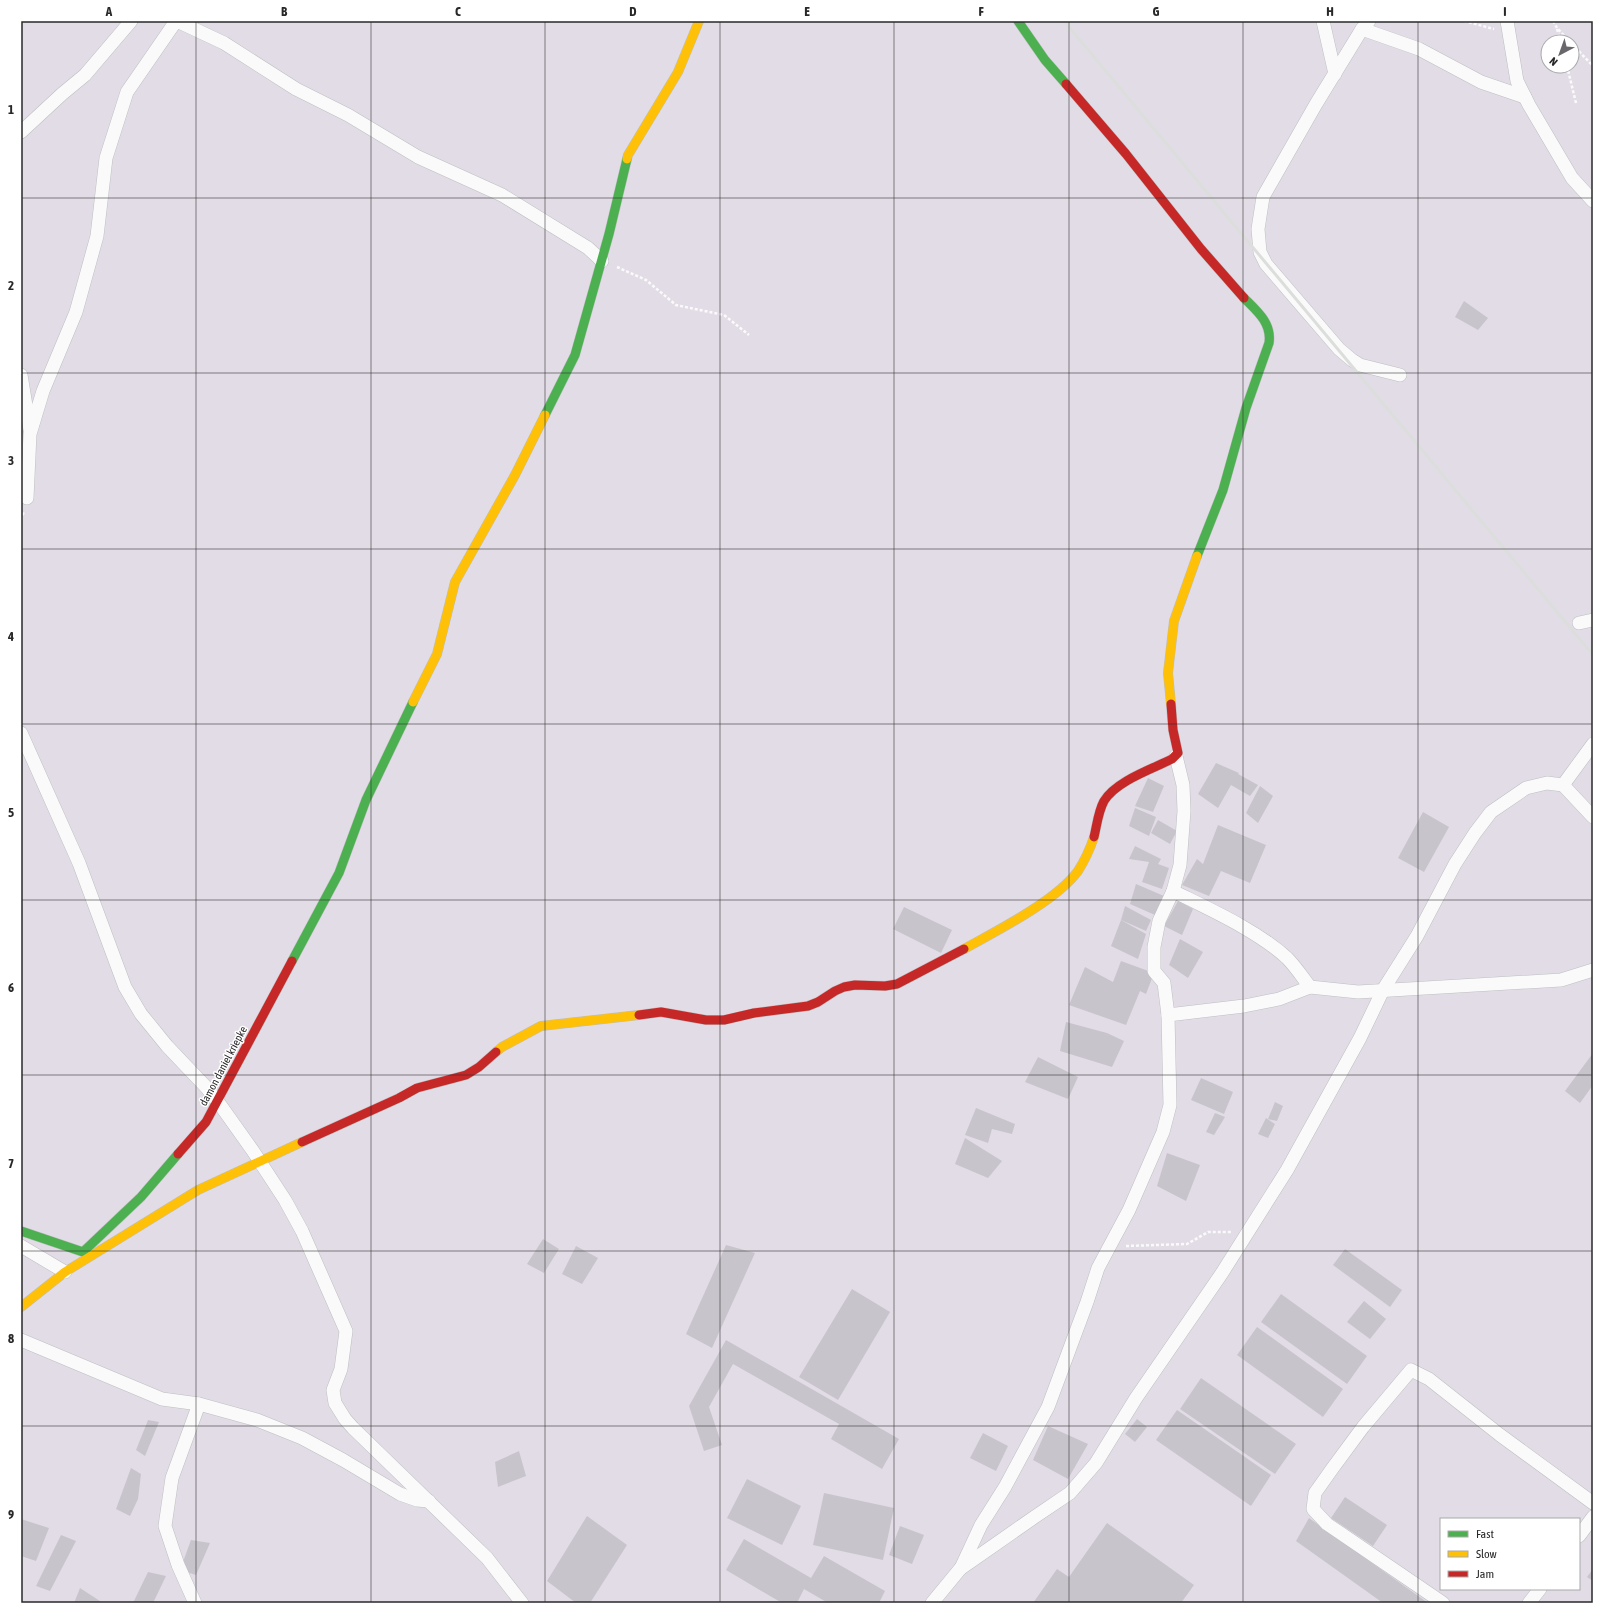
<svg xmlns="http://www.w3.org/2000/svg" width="1614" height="1624" font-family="'Asap Condensed',sans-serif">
<rect width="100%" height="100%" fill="#e2dce7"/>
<g fill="#c8c4cc">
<path d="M1464,301l24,17 -10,12 -23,-13z"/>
<path d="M1216,763l23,10 -1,1 20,11 -8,11 -19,-11 -13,23 -20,-14z"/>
<path d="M1148,778l16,8 -11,26 -18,-6z"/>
<path d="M1260,786l13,10 -15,27 -12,-10z"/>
<path d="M1135,808l21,9 -7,19 -20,-10z"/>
<path d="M1423,812l26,15 -25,45 -26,-14z"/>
<path d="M1158,820l19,11 -7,13 -19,-11z"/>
<path d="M1218,825l48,20 -16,38 -29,-12 -12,25 -27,-11 15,-26 6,5z"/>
<path d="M1135,846l26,13 -3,5 11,4 -7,21 -20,-7 7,-20 -20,-3z"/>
<path d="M1136,884l28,12 -9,19 -25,-11z"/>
<path d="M1178,901l15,8 -11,26 -18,-9z"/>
<path d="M1125,906l26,14 -5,11 -25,-11z"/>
<path d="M904,907l48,23 -11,23 -48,-24z"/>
<path d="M1121,920l25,14 -8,25 -27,-13z"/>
<path d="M1180,939l23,13 -15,26 -19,-13z"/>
<path d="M1121,961l33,12 -8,21 -6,-3 -14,34 -57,-20 16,-38 28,15z"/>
<path d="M1066,1022l41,11 17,8 -12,26 -52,-16z"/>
<path d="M1593,1053v32l-13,18 -15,-12z"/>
<path d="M1038,1057l40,20 -10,22 -43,-17z"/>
<path d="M1201,1078l32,14 -9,22 -33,-14z"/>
<path d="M1275,1102l8,4 -6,15 -9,-2z"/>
<path d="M976,1108l39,16 -3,10 -20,-5 -4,14 -23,-8z"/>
<path d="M1215,1113l10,4 -11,18 -8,-3z"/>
<path d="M1266,1118l9,6 -7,14 -10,-4z"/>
<path d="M965,1138l37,23 -14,17 -33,-14z"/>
<path d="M1167,1153l33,12 -14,36 -29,-15z"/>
<path d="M543,1239l16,10 -15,24 -17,-9z"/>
<path d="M726,1245l29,8 -43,95 -26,-14z"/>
<path d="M576,1246l22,12 -16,26 -20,-10z"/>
<path d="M1345,1249l57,41 -12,17 -57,-42z"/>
<path d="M852,1289l38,23 -52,88 -39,-23z"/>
<path d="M1281,1294l86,62 -20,28 -86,-62z"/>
<path d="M1364,1301l22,18 -16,20 -23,-17z"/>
<path d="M1257,1327l86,62 -20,28 -86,-62z"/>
<path d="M726,1340l173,99 -17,30 -51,-30 8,-15 -106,-60 -24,43 13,38 -18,6 -15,-45z"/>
<path d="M1201,1378l95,66 -21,30 -95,-65z"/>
<path d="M1177,1410l94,65 -20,31 -95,-66z"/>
<path d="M1137,1419l10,8 -12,15 -10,-8z"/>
<path d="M148,1420l11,2 -14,34 -9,-6z"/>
<path d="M1048,1426l40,18 -20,35 -35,-19z"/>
<path d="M983,1433l25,13 -12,25 -26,-13z"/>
<path d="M519,1451l7,25 -28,11 -3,-25z"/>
<path d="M131,1468l10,6 -3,25 -8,17 -14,-7z"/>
<path d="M747,1479l54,27 -19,39 -55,-27z"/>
<path d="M824,1493l70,15 -11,52 -70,-15z"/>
<path d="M1345,1497l42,28 -14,21 -42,-28z"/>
<path d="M587,1516l40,29 -37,58h-14l-29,-22z"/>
<path d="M1309,1518l119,85h-45l-87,-62z"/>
<path d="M21,1519l28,9 -13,33 -15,-5z"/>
<path d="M1107,1523l87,62 -13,18h-148l24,-34 12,8z"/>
<path d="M900,1526l24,9 -12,29 -23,-9z"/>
<path d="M61,1535l15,6 -26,50 -14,-5z"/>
<path d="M744,1539l67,39 13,-22 61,35 -6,12h-51l-24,-14 -7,14h-15l-56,-33z"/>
<path d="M191,1540l19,3 -14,32 -16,-5z"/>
<path d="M1593,1569v12l-6,-4z"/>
<path d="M148,1572l18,4 -13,27h-20z"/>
<path d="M80,1588l23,15h-29z"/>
</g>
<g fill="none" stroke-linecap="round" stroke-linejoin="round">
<defs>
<g id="street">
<path d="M177,21l47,22 72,46 52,26 70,42 84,38 86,53 14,13"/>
<path d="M1323,21l12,53"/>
<path d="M1369,21l-7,8 -46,75 -53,93 -5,32 2,23 6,12 73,85 13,11 8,5 40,10"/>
<path d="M1507,21l10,60 12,24 43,73 21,23"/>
<path d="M1362,29l57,20 62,33 44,15"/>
<path d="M21,132l41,-38 23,-19 46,-54"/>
<path d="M21,375l9,55"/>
<path d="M27,498l3,-64 13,-43 33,-79 21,-76 9,-78 21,-66 49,-71"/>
<path d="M1579,623l14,-3"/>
<path d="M21,733l58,130 46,124 16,27 26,32 39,41 15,19 32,45 32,49 17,31 44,100 -5,38 -8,21 2,13 10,16 8,9 134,130 35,45"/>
<path d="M1563,785l30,-41"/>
<path d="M1173,891c36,18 85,40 114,67 9,9 16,20 23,29"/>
<path d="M1168,1015l76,-9 35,-7 31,-12 48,5 203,-12 32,-10"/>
<path d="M21,1246l44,26"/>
<path d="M21,1340l141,59 37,5 58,16 45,18 41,22 57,34 17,6 12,1"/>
<path d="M1579,1536l14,-19"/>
<path d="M961,1568l20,-43 24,-38 43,-80 39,-105 11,-34 31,-58 34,-78 7,-27 -2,-90 -4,-32 -10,-12v-24l5,-26 14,-30 7,-26 4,-54 -1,-26 -7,-29"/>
<path d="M195,1603l-17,-38 -13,-39 7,-48 27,-74"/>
<path d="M932,1603l28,-34 73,-51 37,-25 26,-30 40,-65 86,-125 65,-103 73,-132 23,-48 34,-54 38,-72 20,-31 16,-21 35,-24 21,-5 16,2 30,32"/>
<path d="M1443,1603l-116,-79 -14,-15 2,-16 17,-24 31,-42 48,-57 18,9 71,56 93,68"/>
<path d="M1529,1603l11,-14"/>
</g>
<g id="fast">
<path d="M1018,21l27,39 21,24"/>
<path d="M545,415l30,-60 34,-121 18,-75"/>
<path d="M1197,556l26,-66 23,-82 23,-65c3,-20 -12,-32 -25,-45"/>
<path d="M292,961l47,-88 27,-73 47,-98"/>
<path d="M21,1231l62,21 58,-55 37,-43"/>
</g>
<g id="slow">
<path d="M627,159l1,-4 50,-83 21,-51"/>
<path d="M413,702l24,-48 18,-72 60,-107 30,-60"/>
<path d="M1171,704l-3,-31 6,-52 23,-65"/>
<path d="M964,949c34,-19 92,-48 114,-78 7,-11 12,-22 16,-34"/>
<path d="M496,1052l6,-5 39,-21 98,-11"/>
<path d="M21,1307l44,-35 133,-82 104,-48"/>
</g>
<g id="jam">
<path d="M1066,84l60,70 75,95 43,49"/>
<path d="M1094,837c3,-12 4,-25 10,-36 12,-20 48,-32 68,-42l6,-6 -5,-23 -2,-26"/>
<path d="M639,1015l22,-3 45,8h18l30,-7 54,-7 10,-4 17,-11 9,-4 11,-2 30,1 12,-2 67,-35"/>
<path d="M302,1142l97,-44 18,-10 49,-13 13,-8 17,-15"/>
<path d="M178,1154l28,-32 86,-161"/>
</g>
</defs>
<use href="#street" stroke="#bebfbf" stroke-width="14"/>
<use href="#fast" stroke="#bebfbf" stroke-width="10"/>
<use href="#slow" stroke="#bebfbf" stroke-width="10"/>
<use href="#jam" stroke="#bebfbf" stroke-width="10"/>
<g stroke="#fbfafb" stroke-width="2.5" stroke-dasharray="3 2" stroke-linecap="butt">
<path d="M1464,21l30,8"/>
<path d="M1553,21l4,7 13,14"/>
<path d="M1557,29l4,13"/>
<path d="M1572,44l21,22"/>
<path d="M1567,66l9,37"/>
<path d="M617,267l29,13 30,25 48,10 25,20"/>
<path d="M21,520l3,-9"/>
<path d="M1126,1246l61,-2 21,-12h24"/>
</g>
<use href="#street" stroke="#fbfafb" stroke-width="13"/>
<use href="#fast" stroke="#4caf50" stroke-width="9"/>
<use href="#slow" stroke="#ffc107" stroke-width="9"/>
<use href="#jam" stroke="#c62828" stroke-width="9"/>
<path stroke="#dcdedc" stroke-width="3" d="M1064,21l529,634"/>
</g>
<path fill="none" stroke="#282828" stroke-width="1" stroke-opacity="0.55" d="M196,21v1582M371,21v1582M545,21v1582M720,21v1582M894,21v1582M1069,21v1582M1243,21v1582M1418,21v1582M21,198h1572M21,373h1572M21,549h1572M21,724h1572M21,900h1572M21,1075h1572M21,1251h1572M21,1426h1572"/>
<g text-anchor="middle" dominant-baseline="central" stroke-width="3" stroke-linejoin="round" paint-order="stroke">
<g font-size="11" fill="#282828" stroke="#fff">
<text transform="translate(223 1066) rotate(-62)">damon daniel kriepke</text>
</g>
</g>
<rect width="1614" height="1624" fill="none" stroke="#ffffff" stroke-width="44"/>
<rect x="1440" y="1518" width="140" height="72" fill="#ffffff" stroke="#a9a9a9"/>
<rect x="1448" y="1531" width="20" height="6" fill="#4caf50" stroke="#a9a9a9"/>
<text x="1476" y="1538" font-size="12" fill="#282828">Fast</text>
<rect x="1448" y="1551" width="20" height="6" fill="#ffc107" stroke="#a9a9a9"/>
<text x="1476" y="1558" font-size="12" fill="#282828">Slow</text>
<rect x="1448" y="1571" width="20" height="6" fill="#c62828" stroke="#a9a9a9"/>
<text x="1476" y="1578" font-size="12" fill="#282828">Jam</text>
<g transform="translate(1560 54) rotate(221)"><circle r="19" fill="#ffffff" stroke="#a9a9a9"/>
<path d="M0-3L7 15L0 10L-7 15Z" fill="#69676b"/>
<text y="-6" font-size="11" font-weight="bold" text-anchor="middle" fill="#282828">N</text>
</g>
<rect x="22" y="22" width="1570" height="1580" fill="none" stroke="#282828" stroke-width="1.5"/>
<g font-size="13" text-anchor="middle" font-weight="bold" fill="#282828">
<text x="109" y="16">A</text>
<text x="284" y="16">B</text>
<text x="458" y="16">C</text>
<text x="633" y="16">D</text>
<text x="807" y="16">E</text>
<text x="981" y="16">F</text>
<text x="1156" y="16">G</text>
<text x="1330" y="16">H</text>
<text x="1505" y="16">I</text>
<text x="11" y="114">1</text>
<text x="11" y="290">2</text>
<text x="11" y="465">3</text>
<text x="11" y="641">4</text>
<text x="11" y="817">5</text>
<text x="11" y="992">6</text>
<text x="11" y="1168">7</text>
<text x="11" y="1343">8</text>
<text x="11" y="1519">9</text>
</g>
</svg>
